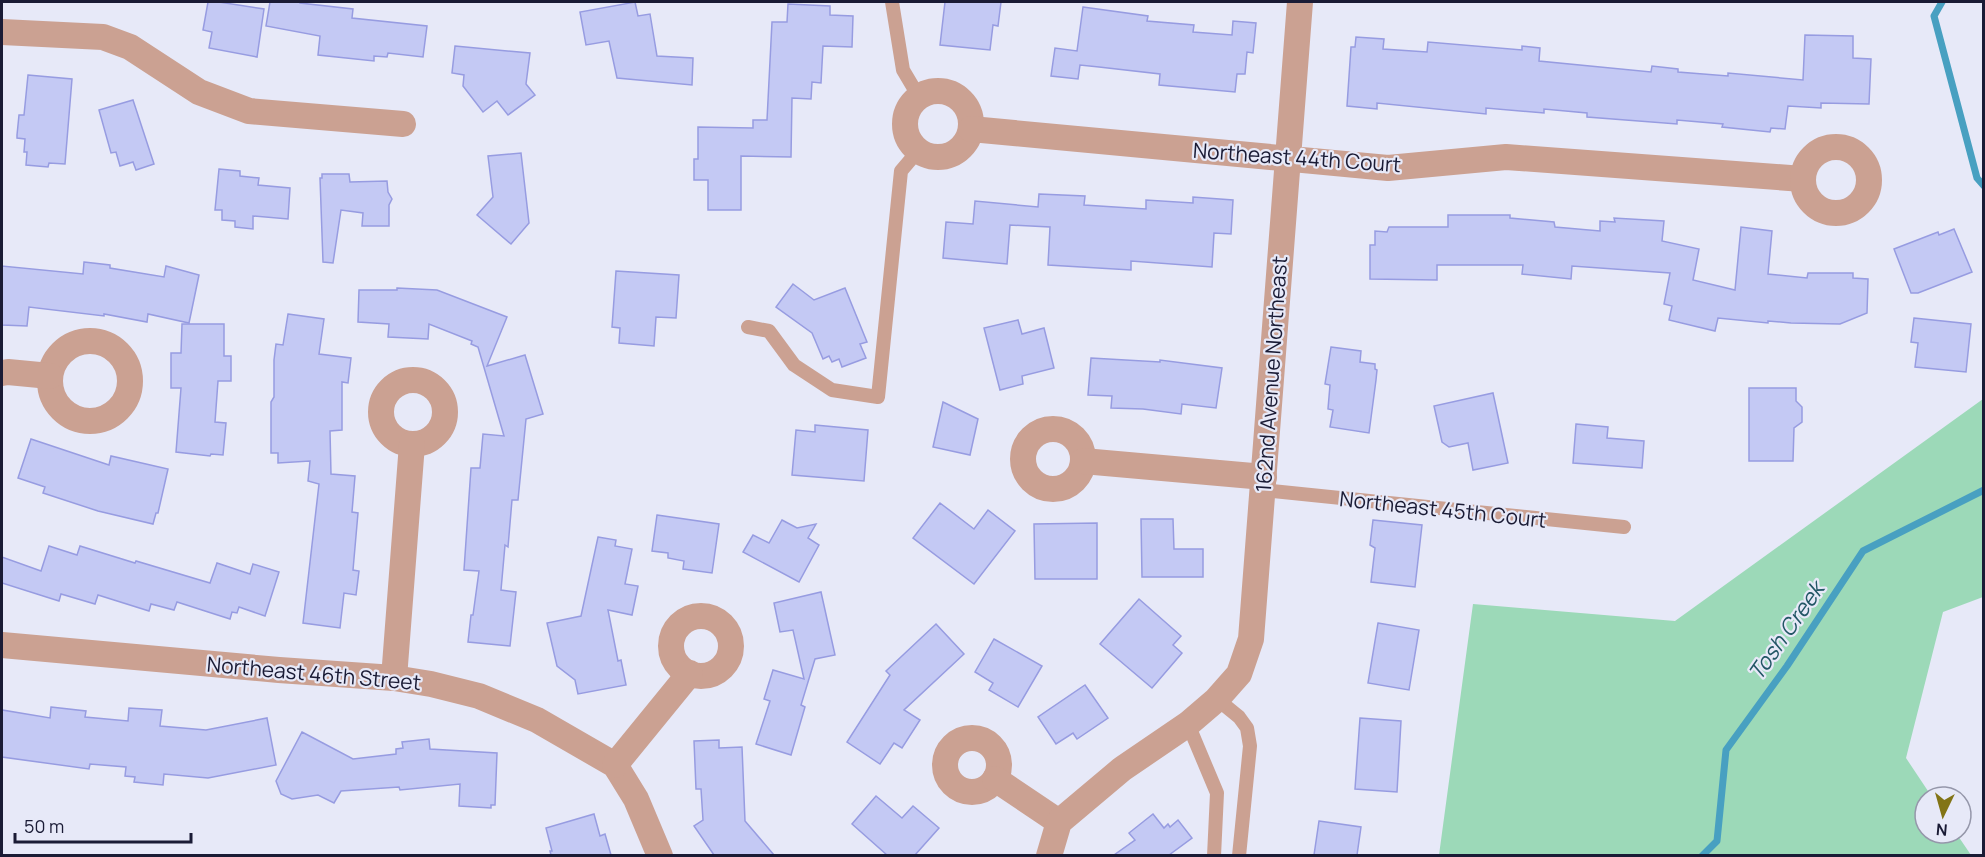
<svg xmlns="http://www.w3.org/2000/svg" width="1985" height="857" font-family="Manrope,sans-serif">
<rect width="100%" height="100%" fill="#e7e9f8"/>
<path fill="#9cd9b8" d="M1983,399v198l-40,15 -37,146 26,39h-7v36h31l15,22h-532l34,-251 202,17z"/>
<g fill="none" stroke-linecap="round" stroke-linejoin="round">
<g stroke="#48a0c1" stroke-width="7">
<path d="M1942,2l-8,14 43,162 7,8"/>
<path d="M1702,856l15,-15 9,-91 61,-84 76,-115 121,-61"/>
</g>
</g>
<g fill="#c4c9f4" stroke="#979ce1" stroke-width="1.5">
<path d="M208,2h11l45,7 -7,48 -48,-9 3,-16 -9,-2z"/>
<path d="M270,2h30v1l53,6 -1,9 75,8 -4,31 -35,-4 -1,4 -13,-1v5l-56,-6 2,-19 -54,-10z"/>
<path d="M635,2l3,14 12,-2 7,42 36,2 -1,27 -75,-7 -8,-37 -23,4 -6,-33z"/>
<path d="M945,2h56l-3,24 -5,-1 -3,25 -50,-5z"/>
<path d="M788,4l42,2v9l23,1 -1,31 -29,-1 -2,37 -9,-1 -1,17 -19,-1 -1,59 -50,-1v54h-33v-30h-14v-21h4v-32l55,1v-8h14l5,-98h15z"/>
<path d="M1083,7l65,9 -1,5 47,4 -1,7 39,3 1,-14 23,2 -3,30 -6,-1 -2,22h-8l-2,18 -76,-7 1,-11 -61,-7 -19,-2 -2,14 -27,-3 4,-28 22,3z"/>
<path d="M1805,35l48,1v22l18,1 -2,45 -48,-1v5l-33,-2 -3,23 -14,-1 -1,4 -48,-5 1,-3 -46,-4v4l-90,-7v-4l-43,-4v4l-58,-5v6l-109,-11v6l-30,-3 4,-59h4l1,-10 28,2 -1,10 44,3 1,-10 94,8v-4l18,2 -1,13 112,11 1,-6 26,3v3l50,4v-3l75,7z"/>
<path d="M455,46l75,7 -4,31 9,11 -27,20 -11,-14 -14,11 -20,-26 1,-11 -12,-2z"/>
<path d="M28,75l44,4 -7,85 -16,-1 -1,4 -22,-2 1,-13h-3l1,-13 -8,-1v-3l2,-20h5z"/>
<path d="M133,100l21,64 -18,6 -3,-8 -13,4 -4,-14 -5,1 -12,-43z"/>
<path d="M521,153l8,70 -18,21 -34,-29 16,-18 -5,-41z"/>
<path d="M219,169l21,2v5l19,2 -1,7 32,3 -2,31 -35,-3v13l-18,-2v-6l-13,-1v-10h-7z"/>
<path d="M322,174h27l1,8 37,-1 1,11 4,7 -3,6v21h-27l1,-13 -22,-3 -8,53 -10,-1 -3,-84h2z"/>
<path d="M1039,194l46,2 -1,9 62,4v-9l47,3v-6l40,3 -2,34 -17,-1 -2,34 -81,-6v9l-83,-5 2,-38 -40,-2 -3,39 -64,-6 3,-36 27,2 2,-23 63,6z"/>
<path d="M1448,215h62v3l44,4 1,5 45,4v-10l15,1 -1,-4 50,3 -2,20 37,8 -6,31 42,10 6,-63 31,4 -4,43 39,4 1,-5h45v5l15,1 -1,34 -27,11 -49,-1 -23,-2v2l-50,-5 -3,13 -46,-11 3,-14 -8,-2 6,-31 -98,-7 -1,13 -49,-5 1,-9h-86v15l-67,-1v-34h5v-14l12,1 2,-5h59z"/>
<path d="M1954,229l18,43 -54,21h-7l-17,-44 44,-17 1,3z"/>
<path d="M84,262l26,3v3l54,9 2,-11 33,9 -10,48 -41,-9 -1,8 -43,-8v2l-75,-9 -2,19 -25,-1v-59l81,8z"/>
<path d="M616,271l63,4 -3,43 -20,-1 -2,29 -35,-3 1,-15 -8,-1z"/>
<path d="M793,284l21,16 31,-12 22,54 -7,2 6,14 -24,9 -3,-8 -7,3 -3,-6 -6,3 -11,-26 -36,-26z"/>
<path d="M397,288l40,2 70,27 -20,49 38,-11 18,59 -17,5 -8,81h-6l-4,47 -3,-2 -4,45 15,2 -6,54 -42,-4 3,-27h2l6,-44 -15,-1 7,-102h9l3,-34 21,2 -26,-89 -7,-3 1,-3 -43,-17 -1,15 -40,-2 1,-13 -31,-2 1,-32h38z"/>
<path d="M288,314l36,5 -5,35 32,4 -3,25 -6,-1v48l-12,1 1,43 24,2 -3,36 6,1 -5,57 6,1 -3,24 -12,-2 -4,35 -37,-5 16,-139 -11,-3 2,-20 -32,2v-10h-7v-51l3,-5v-37l2,-16 7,1z"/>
<path d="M1914,318l57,6 -5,48 -51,-5 3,-24 -7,-1z"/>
<path d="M1018,320l4,14 22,-6 10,40 -32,8 1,8 -23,6 -16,-62z"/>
<path d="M182,324h42v32h7v25h-13l-3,41 11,1 -3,32 -12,-1 -1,2 -34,-4 5,-64h-10v-35h10z"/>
<path d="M1331,347l30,4 -1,11 15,2v5l2,1 -1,10 -7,53 -39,-6 3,-17 -5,-1 2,-24 -5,-1z"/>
<path d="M1091,358l69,4v-2l62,8 -6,40 -34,-4 -1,10 -38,-5 -32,-1 1,-12 -24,-1z"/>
<path d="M1749,388h47v13l6,6v15l-8,6 -1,33h-44z"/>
<path d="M1493,393l15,70 -35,7 -5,-27 -19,4 -7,-5 -8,-36z"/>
<path d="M943,402l35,17 -8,36 -37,-8z"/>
<path d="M1576,424l32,3 -1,11 37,3 -2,27 -69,-5z"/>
<path d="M815,425l53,5 -4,51 -72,-6 4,-45 19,2z"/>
<path d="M31,439l78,26 2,-9 57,13 -10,44h-2l-3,11 -55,-13 -55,-18 2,-6 -27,-9z"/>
<path d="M940,503l34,26 14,-19 27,21 -41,53 -61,-46z"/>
<path d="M657,515l62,9 -7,49 -29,-4 1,-8 -16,-3v-5l-16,-2z"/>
<path d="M1141,519h32l1,30h29v28h-61z"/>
<path d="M782,520l15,8 19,-4 -8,14 11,7 -20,37 -56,-30 10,-17 16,8z"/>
<path d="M1373,520l49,5 -7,62 -44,-5 4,-34 -5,-3z"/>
<path d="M1097,523v56h-62l-1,-55z"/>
<path d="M598,537l18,3 -1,6 17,3 -7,35 13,2 -6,29 -24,-5 10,51 3,-1 5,25 -48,9 -3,-14 -18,-14 -10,-43 34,-7z"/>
<path d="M49,546l28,9 3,-9 55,17 1,-2 74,22 7,-20 33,11 3,-10 26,8 -14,44 -26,-9 -2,6 -5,-1 -2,7 -53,-17 -3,8 -23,-6 -2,7 -51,-16 -3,9 -34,-10 -2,7 -57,-18v-26l39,14z"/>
<path d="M821,592l14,63 -20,4 -14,46 4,2 -14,48 -35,-11 14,-43 -6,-2 9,-29 31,9 -11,-49 -13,2 -6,-29z"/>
<path d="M1139,599l42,37 -8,9 9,8 -30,35 -52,-44z"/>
<path d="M1378,623l41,7 -10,60 -41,-7z"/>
<path d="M936,624l28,30 -60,56 16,10 -18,28 -8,-5 -14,21 -33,-22 43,-67 -4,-4z"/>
<path d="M994,639l48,27 -24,41 -29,-17 4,-7 -18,-11z"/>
<path d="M1085,685l23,33 -31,21 -4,-6 -17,11 -18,-27z"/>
<path d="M51,707l35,4 -1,6 43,4 1,-13 33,2 -2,16 46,4 61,-12 9,47 -68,13 -44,-4 -1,11 -29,-3 1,-5 -10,-1 1,-9 -36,-3 -1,5 -87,-12v-47l48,8z"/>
<path d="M1360,718l41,3 -4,71 -42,-3z"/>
<path d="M302,732l51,27 43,-5v-5l7,-1 -1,-6 27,-3 1,10 67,4 -2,52h-4v3l-32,-2 1,-22 -60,6 -1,-3 -58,4 -7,12 -16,-8 -26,4 -11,-5 -5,-13z"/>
<path d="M719,740v8l23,-1 3,74 29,34h-60l-20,-29 9,-6 -2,-31h-5l-2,-48z"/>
<path d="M876,796l26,22 11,-12 26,22 -24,27h-28l-35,-31z"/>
<path d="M594,814l6,22 5,-2 6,21h-60l-1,-4h2l-6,-23z"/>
<path d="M1153,814l11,14 4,-4 2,3 8,-7 14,18 -23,17h-55l21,-15 -6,-7z"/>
<path d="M1319,821l42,6 -4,28h-43z"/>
</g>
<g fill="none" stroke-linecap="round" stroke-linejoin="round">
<g stroke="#cba192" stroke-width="14">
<path d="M892,2l11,68 16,27"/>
<path d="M748,327l21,4 25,34 38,25 46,7 23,-226 17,-20"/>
<path d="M1263,490l361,37"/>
<path d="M1217,699l22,18 8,11 3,18 -11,110"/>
<path d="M1188,724l29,69 -3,63"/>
</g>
<g stroke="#cba192" stroke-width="26">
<path d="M2,32l101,5 27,10 69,45 50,19 154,13"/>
<circle cx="938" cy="124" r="33"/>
<path d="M971,129l417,39 118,-11 297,22"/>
<circle cx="1836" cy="180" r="33"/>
<circle cx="90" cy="381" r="40"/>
<path d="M2,373l6,-1 42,4"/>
<circle cx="413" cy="412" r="32"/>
<circle cx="1053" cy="459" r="30"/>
<path d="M1083,461l181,16"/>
<circle cx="701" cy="646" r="30"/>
<path d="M2,645l277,25 115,8 37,6 48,12 58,24 78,45 21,34 24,57"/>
<path d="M394,678l18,-234"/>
<circle cx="972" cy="765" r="27"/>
<path d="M615,765l75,-92"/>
<path d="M995,779l64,43"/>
<path d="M1049,856l10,-34 63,-53 66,-45 28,-24 23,-26 12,-35 49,-637"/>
</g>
</g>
<g text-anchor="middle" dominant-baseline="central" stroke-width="4.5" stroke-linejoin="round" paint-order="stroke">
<g font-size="21" fill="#1a1b35" stroke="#e7e9f8">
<text transform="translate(1297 157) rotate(4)">Northeast 44th Court</text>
<text transform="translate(1271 374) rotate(-86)">162nd Avenue Northeast</text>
<text transform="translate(1443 509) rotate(6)">Northeast 45th Court</text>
<text transform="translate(314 673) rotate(5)">Northeast 46th Street</text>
</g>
<g font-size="22" font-style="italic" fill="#225665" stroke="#e7e9f8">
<text transform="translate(1786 631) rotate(-55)">Tosh Creek</text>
</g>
</g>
<rect width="1985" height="857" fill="none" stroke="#1a1b35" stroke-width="6"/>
<g transform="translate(1943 815) rotate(185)"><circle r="28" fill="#e7e9f8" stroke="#9597aa" stroke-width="1.5"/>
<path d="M0-4.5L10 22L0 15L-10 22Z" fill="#827416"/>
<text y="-9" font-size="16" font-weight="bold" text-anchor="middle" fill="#1a1b35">N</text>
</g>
<path d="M15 833v9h176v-9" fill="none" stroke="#1a1b35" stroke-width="3"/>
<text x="24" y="833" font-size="18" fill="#1a1b35" stroke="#e7e9f8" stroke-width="4.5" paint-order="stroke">50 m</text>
</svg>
